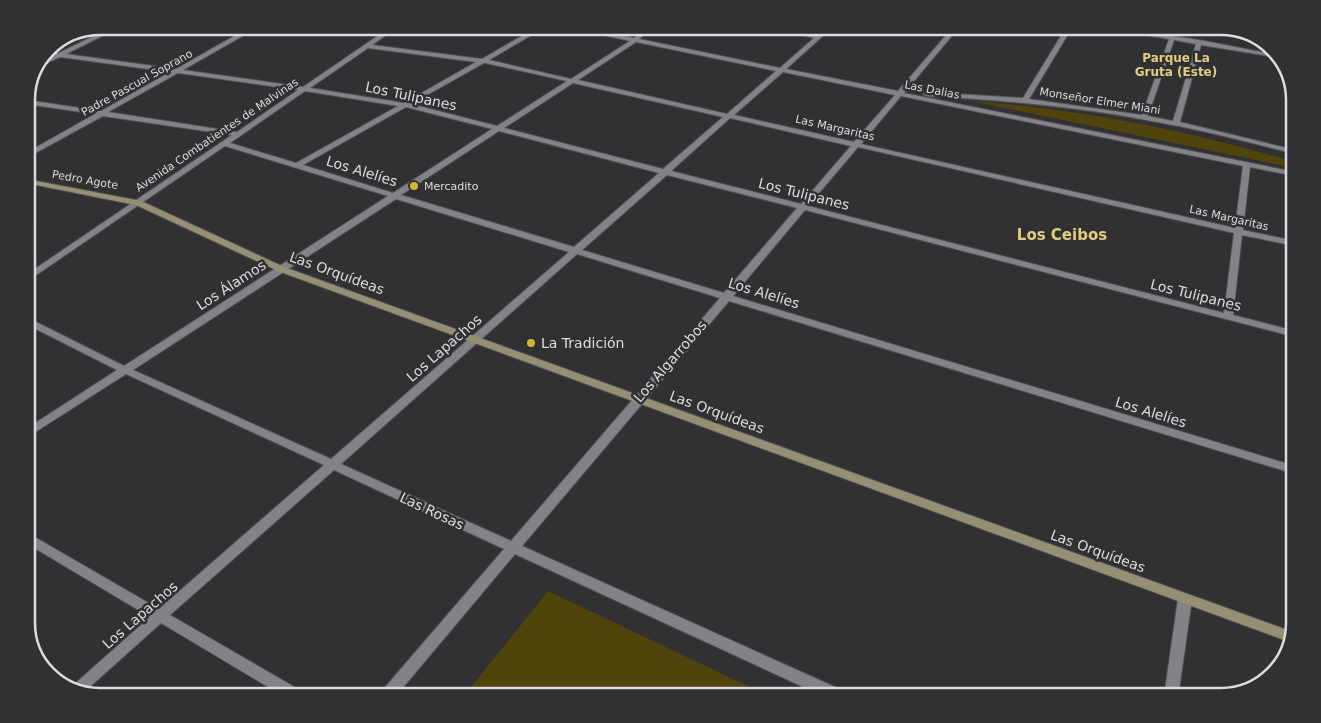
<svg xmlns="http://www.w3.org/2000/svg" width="1321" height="723" font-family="'DejaVu Sans',sans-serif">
<rect width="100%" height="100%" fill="#313134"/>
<g fill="#4f440b">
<path d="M971,101c110,8 218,30 324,61v6z"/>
<path d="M548,591l223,106h-308z"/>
</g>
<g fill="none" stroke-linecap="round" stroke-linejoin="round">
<defs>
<g id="street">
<path d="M114,26h8l-56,28 110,15 76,-43h8l-77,44 120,17 89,-61h7l-27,19 110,14 57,-33h8l-58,34 82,19 59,-38 -67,-15h13l58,12 13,-12h7l-15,13 141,29 34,-30 -52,-12h13l43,9 9,-9h7l-48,43 112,22 56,-65h6l-56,67 391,79v4l-45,-9 -7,63 52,11v5l-53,-11 -9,80 62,16v6l-490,-127 -72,86 562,170v8l-566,-173 -207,245 324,146 2,5h-23l-310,-143 -120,143h-16l2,-5 123,-143 -170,-79 -164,145 133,77 2,5h-20l-124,-74 -78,70 -14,-4 81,-72 -124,-74v-11l133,77 165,-144 -198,-91 -100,64v-9l91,-59 -91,-46v-7l98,49 264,-170 -163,-50 -199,136v-7l206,-140 -129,-19 -77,42v-5l69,-39 -69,-10v-4l75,11 69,-39 -110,-15 -20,9 2,-5 11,-5 -8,-1 2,-4 12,2zM636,42l140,29 -49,43 -149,-34zM368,48l108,14 -72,41 -94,-15zM484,63h1l82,18 -70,45 -86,-22zM783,72l112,23 -41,47 -120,-27zM178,73l120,17 -61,42 -129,-20zM573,83l150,34 -60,52 -159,-41zM305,91l93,15 -102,57 -66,-20zM901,96l342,70 -8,62 -374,-84zM406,107l86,22 -99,64 -90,-28zM730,118l121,28 -50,58 -130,-33zM499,131l160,42 -85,74 -173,-52zM858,147l376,86 -10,80 -416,-107zM667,175l130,33 -73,85 -142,-43zM396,199l173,53 -238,207 -198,-89zM577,254l143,44 -209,243 -170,-77z"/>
<path d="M1067,26h6l-44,73 113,16 27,-76 -81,-13h16l95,14 78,15 4,3 -80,-13 -21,77 115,28v4c-46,-12 -92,-24 -138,-32 -76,-15 -153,-22 -231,-26l-3,-2 3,-2 97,6zM1174,40l22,4 -23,77 -25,-5z"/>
<path d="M1185,594l5,1 2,4 -14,98h-14l14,-98 2,-4z"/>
</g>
<path id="secondary" d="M26,179l115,22 143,66 1009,365 -3,10 -1012,-371 -142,-66 -110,-22z"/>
</defs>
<use href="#street" stroke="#505052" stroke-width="2"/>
<use href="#secondary" stroke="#505052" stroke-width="2"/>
<use href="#street" fill="#828386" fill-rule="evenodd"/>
<use href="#secondary" fill="#958f73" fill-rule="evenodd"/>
</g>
<g fill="#d2b736" stroke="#313134" stroke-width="2">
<circle cx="414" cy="186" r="5"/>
<circle cx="531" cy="343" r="5"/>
</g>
<g text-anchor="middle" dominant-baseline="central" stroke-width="5" stroke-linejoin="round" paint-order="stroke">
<g font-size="11" fill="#dcdcde" stroke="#313134">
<text transform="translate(137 83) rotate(-29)">Padre Pascual Soprano</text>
<text transform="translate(932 90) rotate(11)">Las Dalias</text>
<text transform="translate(1100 101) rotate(9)">Monseñor Elmer Miani</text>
<text transform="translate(835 128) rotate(13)">Las Margaritas</text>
<text transform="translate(217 135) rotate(-34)">Avenida Combatientes de Malvinas</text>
<text transform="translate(85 180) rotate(10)">Pedro Agote</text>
<text transform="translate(1229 218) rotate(13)">Las Margaritas</text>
</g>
<g font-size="11" fill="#dcdcde" stroke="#313134" text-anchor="start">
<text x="424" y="186">Mercadito</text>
</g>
<g font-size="12" font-weight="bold" fill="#e0ce80" stroke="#313134">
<text x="1176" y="58">Parque La<tspan x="1176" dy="14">Gruta (Este)</tspan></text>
</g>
<g font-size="14" fill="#dcdcde" stroke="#313134">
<text transform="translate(411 96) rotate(12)">Los Tulipanes</text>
<text transform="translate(362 171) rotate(17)">Los Alelíes</text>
<text transform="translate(804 194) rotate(14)">Los Tulipanes</text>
<text transform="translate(337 273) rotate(20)">Las Orquídeas</text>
<text transform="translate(231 285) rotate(-33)">Los Álamos</text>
<text transform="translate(764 293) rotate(17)">Los Alelíes</text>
<text transform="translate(1196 295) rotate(14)">Los Tulipanes</text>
<text transform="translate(444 348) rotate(-41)">Los Lapachos</text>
<text transform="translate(670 361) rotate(-49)">Los Algarrobos</text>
<text transform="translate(717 412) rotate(20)">Las Orquídeas</text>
<text transform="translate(1151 412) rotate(17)">Los Alelíes</text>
<text transform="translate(432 511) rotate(25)">Las Rosas</text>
<text transform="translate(1098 551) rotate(20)">Las Orquídeas</text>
<text transform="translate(140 615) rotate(-41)">Los Lapachos</text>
</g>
<g font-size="14" fill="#dcdcde" stroke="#313134" text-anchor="start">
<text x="541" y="343">La Tradición</text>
</g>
<g font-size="15" font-weight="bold" fill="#e0ce80" stroke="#313134">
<text x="1062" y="235">Los Ceibos</text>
</g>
</g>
<path d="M0 0H1321V723H0ZM100 35H1221A65 65 0 0 1 1286 100V623A65 65 0 0 1 1221 688H100A65 65 0 0 1 35 623V100A65 65 0 0 1 100 35Z" fill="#313134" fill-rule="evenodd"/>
<path fill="none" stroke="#dcdcde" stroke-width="2.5" d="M100 35H1221A65 65 0 0 1 1286 100V623A65 65 0 0 1 1221 688H100A65 65 0 0 1 35 623V100A65 65 0 0 1 100 35Z"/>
</svg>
